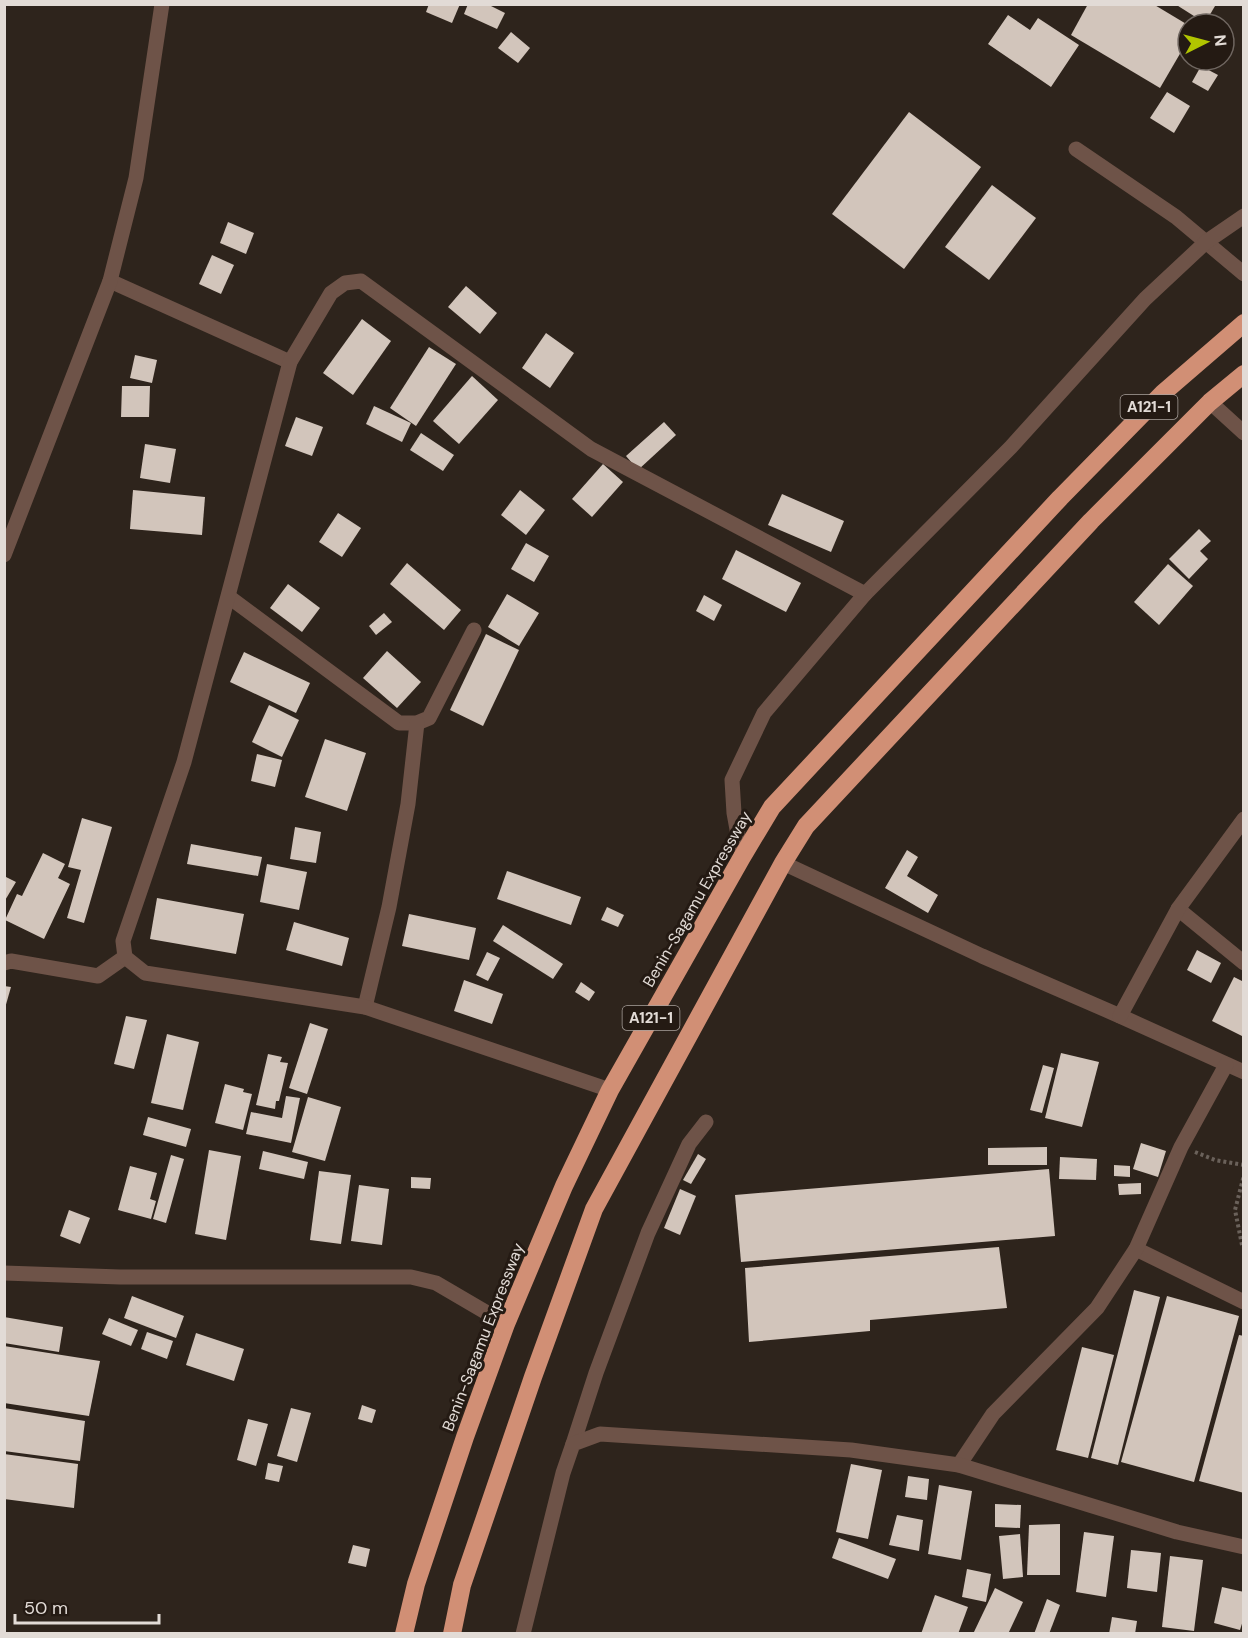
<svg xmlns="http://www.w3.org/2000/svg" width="1248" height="1638" font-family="'DM Sans',sans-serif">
<rect width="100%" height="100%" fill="#2e241c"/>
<g fill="#d2c5bb">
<path d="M429,4h31l-8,19 -26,-11z"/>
<path d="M468,4h19l18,9 -8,16 -33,-15z"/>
<path d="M1088,4h65l35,21v15l-28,48 -89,-53z"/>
<path d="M1175,4h38l2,2 -10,17z"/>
<path d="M1008,15l22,15 8,-12 41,27 -28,42 -63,-43z"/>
<path d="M511,32l19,16 -12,15 -20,-15z"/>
<path d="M1201,66l17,9 -10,16 -16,-9z"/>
<path d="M1167,92l23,14 -16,27 -24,-15z"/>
<path d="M909,112l72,55 -77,102 -72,-55z"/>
<path d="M992,185l44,33 -47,62 -44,-33z"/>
<path d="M228,222l26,11 -8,21 -26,-11z"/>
<path d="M212,255l22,10 -13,29 -22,-10z"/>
<path d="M466,286l31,27 -17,21 -32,-27z"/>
<path d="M362,319l29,22 -38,54 -30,-22z"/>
<path d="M546,333l28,20 -24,35 -28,-20z"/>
<path d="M429,347l27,17 -40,62 -26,-18z"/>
<path d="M135,355l22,5 -5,23 -22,-5z"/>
<path d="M472,376l26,24 -39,44 -26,-23z"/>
<path d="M122,386h28l-1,31h-28z"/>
<path d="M374,406l37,17 -9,19 -36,-18z"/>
<path d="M296,417l27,10 -11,29 -27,-10z"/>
<path d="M664,422l12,13 -38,35 -12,-14z"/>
<path d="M421,433l33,22 -11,16 -33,-21z"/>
<path d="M145,444l31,5 -6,34 -30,-5z"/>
<path d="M603,464l20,18 -31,35 -20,-18z"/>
<path d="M133,490l72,7 -3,38 -72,-6z"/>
<path d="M520,490l25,20 -19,25 -25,-20z"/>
<path d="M782,494l62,27 -13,31 -63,-27z"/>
<path d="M338,513l23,15 -19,29 -23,-15z"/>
<path d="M1199,529l12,12 -11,10 8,8 -19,20 -20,-20z"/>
<path d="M526,543l23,13 -15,26 -23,-13z"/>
<path d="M736,550l65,33 -15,29 -64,-33z"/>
<path d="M407,563l54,47 -17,20 -54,-46z"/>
<path d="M1168,564l25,22 -34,39 -25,-23z"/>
<path d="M288,584l32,24 -18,24 -32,-24z"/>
<path d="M507,594l32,19 -20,33 -31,-19z"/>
<path d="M704,595l18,10 -8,16 -18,-10z"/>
<path d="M384,613l8,9 -16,13 -7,-9z"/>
<path d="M486,634l33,16 -36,76 -33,-16z"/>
<path d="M387,651l34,31 -24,26 -34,-30z"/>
<path d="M244,652l66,31 -14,30 -66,-31z"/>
<path d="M269,705l30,15 -17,37 -30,-15z"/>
<path d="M325,739l41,14 -19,58 -42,-14z"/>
<path d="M257,754l25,6 -7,27 -24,-6z"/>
<path d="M82,818l30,9 -28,96 -17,-5 14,-48 -13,-3z"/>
<path d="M295,827l26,5 -5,31 -26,-4z"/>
<path d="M191,844l71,13 -4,19 -71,-12z"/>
<path d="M907,850l11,7 -11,19 31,19 -10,18 -43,-25z"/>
<path d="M43,853l22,11 -7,14 12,6 -26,55 -39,-19 12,-26 5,2z"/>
<path d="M267,864l40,8 -8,38 -39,-8z"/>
<path d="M507,871l74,26 -10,28 -74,-26z"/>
<path d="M4,876l12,6 -12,20z"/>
<path d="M157,898l87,16 -8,40 -86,-15z"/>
<path d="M607,907l17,8 -6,12 -17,-7z"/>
<path d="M409,914l67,14 -7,32 -67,-14z"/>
<path d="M294,922l55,16 -7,28 -56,-16z"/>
<path d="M503,925l60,39 -10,15 -60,-38z"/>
<path d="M1197,950l24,13 -10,20 -24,-13z"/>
<path d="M487,952l13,6 -12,23 -12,-6z"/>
<path d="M1234,977l10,5v55l-32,-16z"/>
<path d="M464,980l39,14 -11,30 -38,-13z"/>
<path d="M581,982l14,10 -6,9 -14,-9z"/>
<path d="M4,986l7,1 -6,21h-1z"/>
<path d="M126,1016l21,4 -13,49 -20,-5z"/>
<path d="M310,1023l18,6 -21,65 -18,-6z"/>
<path d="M167,1034l32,8 -16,68 -32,-7z"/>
<path d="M1061,1053l38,9 -17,65 -37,-9z"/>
<path d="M268,1054l14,3 -2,5 8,1 -9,38h-3l-1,8 -19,-4z"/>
<path d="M1043,1065l11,3 -12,45 -12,-3z"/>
<path d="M225,1084l19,5 -1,3 9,2 -9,36 -28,-7z"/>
<path d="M286,1096l14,2 -9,45 -45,-9 5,-22 31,6z"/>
<path d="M308,1097l33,10 -16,54 -33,-9z"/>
<path d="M148,1117l43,12 -5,18 -43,-12z"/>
<path d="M1141,1143l25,8 -8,26 -25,-8z"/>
<path d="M1047,1147v18h-59v-17z"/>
<path d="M209,1150l32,6 -15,84 -31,-6z"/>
<path d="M263,1151l45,11 -4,17 -45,-10z"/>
<path d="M698,1154l8,5 -15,25 -8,-4z"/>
<path d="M171,1155l13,4 -18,64 -13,-4z"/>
<path d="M1060,1157l37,2 -1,21 -37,-1z"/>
<path d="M1114,1165l16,1v11l-16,-1z"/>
<path d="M130,1166l27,7 -7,26 6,2 -5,18 -33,-9z"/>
<path d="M1049,1169l6,67 -314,26 -6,-67z"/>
<path d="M319,1171l32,4 -10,69 -31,-4z"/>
<path d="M411,1177l20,1 -1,11 -19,-1z"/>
<path d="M1141,1183v11l-22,1 -1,-11z"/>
<path d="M359,1185l30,4 -7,56 -31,-4z"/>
<path d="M680,1189l16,7 -16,39 -16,-7z"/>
<path d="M69,1210l21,8 -10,26 -20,-8z"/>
<path d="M999,1247l8,61 -137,12v11l-121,11 -4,-74z"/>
<path d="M1134,1290l26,7 -42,168 -27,-7z"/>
<path d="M132,1296l52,20 -8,22 -52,-20z"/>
<path d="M1167,1296l72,20 -45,166 -73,-20z"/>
<path d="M4,1317l59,10 -4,25 -55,-9z"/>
<path d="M109,1318l29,12 -7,16 -29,-12z"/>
<path d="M147,1332l26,9 -6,18 -26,-10z"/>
<path d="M196,1333l48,16 -10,32 -48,-16z"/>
<path d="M1239,1335l5,1v157l-45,-12z"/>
<path d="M4,1346l96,15 -11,55 -85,-13z"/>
<path d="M1082,1347l32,8 -26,103 -32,-8z"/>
<path d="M362,1405l14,5 -4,13 -14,-4z"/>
<path d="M4,1408l81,13 -5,40 -76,-10z"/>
<path d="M291,1408l20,5 -14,49 -20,-6z"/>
<path d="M248,1419l20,5 -12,42 -19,-6z"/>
<path d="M4,1454l74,10 -4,44 -70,-9z"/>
<path d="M268,1463l15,3 -4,16 -14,-3z"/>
<path d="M851,1464l31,6 -14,69 -32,-7z"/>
<path d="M908,1476l21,3 -2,21 -22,-3z"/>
<path d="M939,1485l33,6 -11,69 -33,-6z"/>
<path d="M995,1504l26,1 -1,23 -25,-1z"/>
<path d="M897,1515l26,5 -4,31 -30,-6z"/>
<path d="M1060,1524v51h-33l2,-50z"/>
<path d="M1084,1532l30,4 -8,61 -30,-5z"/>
<path d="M1020,1534l3,43 -20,2 -4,-43z"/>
<path d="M839,1538l57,21 -8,20 -56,-21z"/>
<path d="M353,1545l17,4 -4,18 -18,-4z"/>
<path d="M1131,1550l30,3 -4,39 -30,-4z"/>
<path d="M1170,1556l33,4 -9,71 -32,-4z"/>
<path d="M967,1569l24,5 -5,28 -24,-5z"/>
<path d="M1222,1587l22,5v25l-4,13 -26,-7z"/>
<path d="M995,1588l28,14 -15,32h-35z"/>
<path d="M935,1595l33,12 -10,27h-37z"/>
<path d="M1047,1599l13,6 -11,29h-15z"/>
<path d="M1112,1617l25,4 -2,13h-26z"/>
</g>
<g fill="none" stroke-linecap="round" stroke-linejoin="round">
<g stroke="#6a615a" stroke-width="4" stroke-dasharray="3 3" stroke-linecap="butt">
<path d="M1195,1152l20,8 29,5"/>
<path d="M1242,1245l-7,-35 9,-35"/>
</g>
<g stroke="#6e5348" stroke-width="15">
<path d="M1076,149l100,68 68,57"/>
<path d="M110,281l180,81"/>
<path d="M1210,402l34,31"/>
<path d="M4,555l106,-274 26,-103 26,-174"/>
<path d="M229,597l170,126h18l12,-5 45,-88"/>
<path d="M742,857l-8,-44 -2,-33 32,-67 101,-119 146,-147 134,-148 61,-57 38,-26"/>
<path d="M783,863l199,93 138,60 124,56"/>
<path d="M1178,909l66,54"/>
<path d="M4,963l7,-2 87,15 27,-19"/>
<path d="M365,1007l24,-100 19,-103 9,-81"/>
<path d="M1120,1016l58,-107 66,-90"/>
<path d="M610,1090l-245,-83 -220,-34 -20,-16 -2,-16 61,-179 106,-400 41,-69 14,-10 16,-2 230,168 274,145"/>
<path d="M1136,1249l108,53"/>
<path d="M4,1273l116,4h291l25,6 70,41"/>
<path d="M573,1444l23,-71 52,-140 41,-89 17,-22"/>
<path d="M959,1465l34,-51 104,-106 39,-59 45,-102 45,-82"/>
<path d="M523,1634l40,-161 10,-29 27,-10 251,16 108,15 218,67 67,15"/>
</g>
<g stroke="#d18f75" stroke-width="18">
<path d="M404,1634l12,-50 49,-147 41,-113 58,-138 46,-96 132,-233 30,-50 288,-309 103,-105 81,-70"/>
<path d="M452,1634l10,-49 71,-208 61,-168 189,-346 23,-37 285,-305 119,-119 34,-28"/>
</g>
</g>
<g text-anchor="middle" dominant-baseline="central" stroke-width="6" stroke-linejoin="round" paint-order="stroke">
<g fill="#241a13" stroke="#a9a19c" stroke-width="1.5">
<rect x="1120.5" y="395" width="57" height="24" rx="4.5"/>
<rect x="622.5" y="1006" width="57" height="24" rx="4.5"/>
</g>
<g font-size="15" font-weight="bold" fill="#e2dbd6">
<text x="1149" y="407">A121-1</text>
<text x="651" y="1018">A121-1</text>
</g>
<g font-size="16" fill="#e2dbd6" stroke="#241a13">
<text transform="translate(697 899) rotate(-60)">Benin-Sagamu Expressway</text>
<text transform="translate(483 1337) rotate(-69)">Benin-Sagamu Expressway</text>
</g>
</g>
<rect width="1248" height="1638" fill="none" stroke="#e2dbd6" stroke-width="12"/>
<g transform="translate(1206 42) rotate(84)"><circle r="28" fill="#241a13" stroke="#706761" stroke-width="1.5"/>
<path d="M0-4.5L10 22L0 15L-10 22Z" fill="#b1c500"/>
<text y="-9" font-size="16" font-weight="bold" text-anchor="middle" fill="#e2dbd6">N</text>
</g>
<path d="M15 1614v9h144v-9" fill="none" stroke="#e2dbd6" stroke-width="3"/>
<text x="24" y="1614" font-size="18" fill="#e2dbd6" stroke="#241a13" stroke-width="4.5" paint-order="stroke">50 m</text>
</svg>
